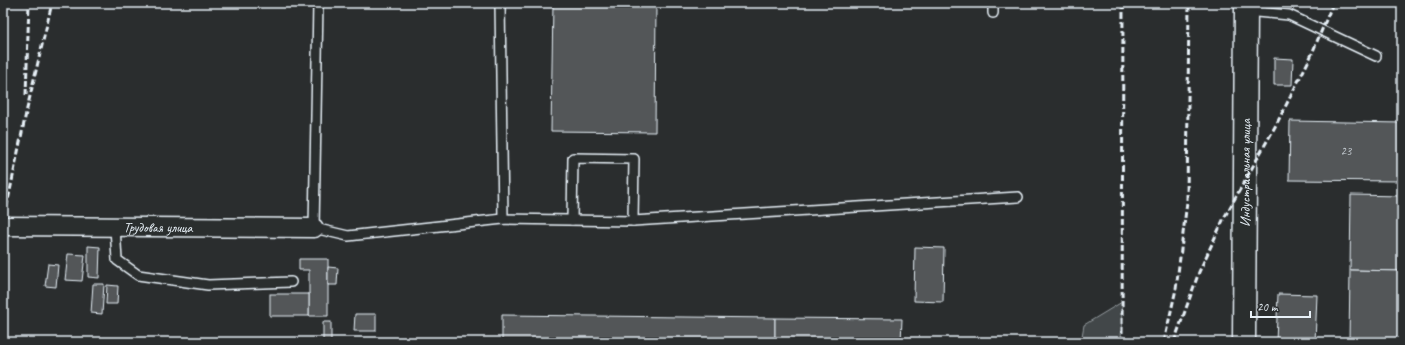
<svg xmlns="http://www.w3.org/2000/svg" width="1405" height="345" font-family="Caveat,sans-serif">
<rect width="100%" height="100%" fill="#2a2d2e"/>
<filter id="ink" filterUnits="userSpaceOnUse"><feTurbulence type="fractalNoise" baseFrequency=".025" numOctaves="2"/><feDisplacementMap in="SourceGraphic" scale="8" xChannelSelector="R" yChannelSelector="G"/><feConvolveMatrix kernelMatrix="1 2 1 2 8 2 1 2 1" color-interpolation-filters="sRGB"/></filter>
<g filter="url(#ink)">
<path fill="#424648" stroke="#959ca0" d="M1122,302l-1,40h-40l3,-17z"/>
<g fill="#535759" stroke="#e8f1f8">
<path d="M553,3h103l-1,129 -104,-1z"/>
<path d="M1274,58l19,1 -1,26h-18z"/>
<path d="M1290,121l112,2v58l-113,-1z"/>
<path d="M1351,195l51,1v75l-52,-1z"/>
<path d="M88,246l12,1 -1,31 -11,-1z"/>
<path d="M915,247l29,1 -1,54 -29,-1z"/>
<path d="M68,254l17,1 -3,26 -17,-1z"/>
<path d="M299,259h29v57h-19v-46h-10z"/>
<path d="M48,264l10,1 -2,22 -11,-1z"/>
<path d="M328,267l10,1 -1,17h-9z"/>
<path d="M1350,270l52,1v71h-53z"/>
<path d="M93,284h11l-2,30 -11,-1z"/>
<path d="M107,285l11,1 -1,18h-11z"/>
<rect x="270" y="294" width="39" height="22"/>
<path d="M1278,294l39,1 -2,47h-39z"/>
<path d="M355,314h21v17h-22z"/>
<path d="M502,315l273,3v24h-273z"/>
<path d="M775,318l127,1 -1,23h-126z"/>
<rect x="323" y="322" width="8" height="20"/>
</g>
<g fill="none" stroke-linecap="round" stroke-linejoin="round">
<defs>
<g id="service">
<path d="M318,3l-4,225 34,8 155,-17 130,2 385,-24"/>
<path d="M500,3l3,216"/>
<path d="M1246,11l43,4 87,41"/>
<path d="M993,13v-10"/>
<path d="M572,220l1,-62 61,1 -1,62"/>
<path d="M115,227l2,33 21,15 70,10 83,-3"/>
</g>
<g id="minor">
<path id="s1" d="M3,226l311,2"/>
</g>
<g id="secondary">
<path id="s2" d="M1244,342l2,-339"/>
</g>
</defs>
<use href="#service" stroke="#e8f1f8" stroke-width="12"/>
<use href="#minor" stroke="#e8f1f8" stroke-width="21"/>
<use href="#secondary" stroke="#e8f1f8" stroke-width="25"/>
<use href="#service" stroke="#2a2d2e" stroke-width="9"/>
<use href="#minor" stroke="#2a2d2e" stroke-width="18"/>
<use href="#secondary" stroke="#2a2d2e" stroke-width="22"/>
<g stroke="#e8f1f8" stroke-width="3" stroke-dasharray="6 3" stroke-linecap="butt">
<path d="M26,95l3,-92"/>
<path d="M3,225l23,-112 26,-110"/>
<path d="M1122,342l1,-339"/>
<path d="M1164,342l12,-53 11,-87 2,-199"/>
<path d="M1174,342l25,-70 25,-54 52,-93 35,-69 22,-53"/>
</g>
</g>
</g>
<g text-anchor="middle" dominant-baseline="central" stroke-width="4" stroke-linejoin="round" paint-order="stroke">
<g font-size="12" fill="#c3cad0">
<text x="1346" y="151">23</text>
</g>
<g font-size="14" fill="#e8f1f8" stroke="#2a2d2e">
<text stroke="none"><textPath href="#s2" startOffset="169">Индустриальная улица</textPath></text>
<text stroke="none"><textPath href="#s1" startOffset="155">Трудовая улица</textPath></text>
</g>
</g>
<rect width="1405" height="345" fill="none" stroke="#2a2d2e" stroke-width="16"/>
<rect x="8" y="8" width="1389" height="329" fill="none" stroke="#e8f1f8" stroke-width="1.5" filter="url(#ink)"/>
<path d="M1251 311v6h59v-6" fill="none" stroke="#e8f1f8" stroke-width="2"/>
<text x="1257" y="311" font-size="12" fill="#e8f1f8" stroke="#2a2d2e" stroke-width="3" paint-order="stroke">20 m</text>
</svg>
